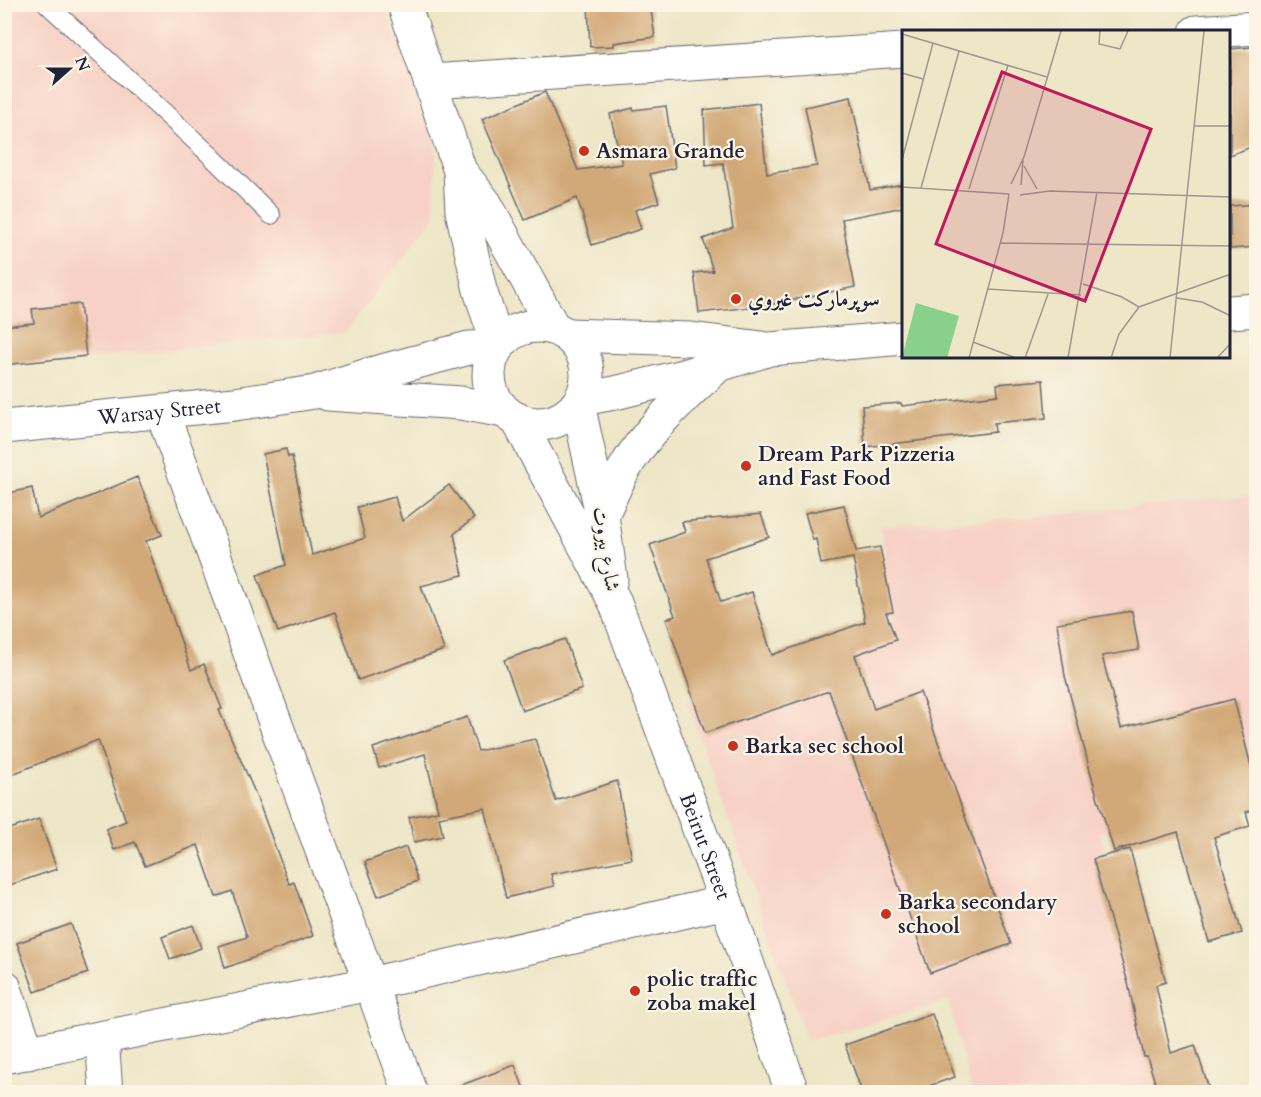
<svg xmlns="http://www.w3.org/2000/svg" width="1261" height="1097" font-family="Cardo,Amiri,serif">
<rect width="100%" height="100%" fill="#fcf5e5"/>
<filter id="ink" filterUnits="userSpaceOnUse"><feTurbulence type="fractalNoise" baseFrequency=".0167" numOctaves="2"/><feDisplacementMap in="SourceGraphic" scale="12" xChannelSelector="R" yChannelSelector="G"/><feConvolveMatrix kernelMatrix="1 2 1 2 8 2 1 2 1" color-interpolation-filters="sRGB"/></filter>
<filter id="wash" filterUnits="userSpaceOnUse"><feTurbulence type="fractalNoise" baseFrequency=".008" numOctaves="4" result="noise"/><feDisplacementMap in="SourceGraphic" scale="24" xChannelSelector="R" yChannelSelector="G"/><feGaussianBlur stdDeviation="1.35" result="paint"/><feColorMatrix in="noise" values="0 0 0 0 0 0 0 0 0 0 0 0 0 0 0 0 0 1.4 0 .05"/><feComposite in="paint" operator="in"/></filter>
<g filter="url(#wash)">
<rect width="100%" height="100%" fill="#ede6c7"/>
<g fill="#f7d1c6">
<path d="M5,5h378l53,132 -2,81 -89,114 -340,34z"/>
<path d="M1256,495v309l-156,28 55,260h-183l-24,-91 -141,40 -121,-341 210,-61 -15,-113 141,-8z"/>
</g>
<g id="blocks">
<g fill="#d1a877">
<path d="M588,4h62l5,33 -41,6v3l-24,1z"/>
<path d="M1253,47l4,47v51l-27,10v-106z"/>
<path d="M545,92l33,78 44,-6 -12,-50 23,-6v2l33,-4 9,62 -25,6 9,28 -24,8 6,19 -49,16 -15,-47 -52,22 -43,-101z"/>
<path d="M851,97l19,93 34,-6v23l-62,12 13,68 -87,18 -69,8 -5,-40 19,-2 -10,-32 30,-11 -10,-65 -17,2 -2,-55 55,-7 8,71 50,-8 -12,-59z"/>
<path d="M1257,204v43l-27,2v-43z"/>
<path d="M80,304l6,52 -82,9v-39l30,-3 -2,-14z"/>
<path d="M1043,380l3,38 -52,5 1,9 -130,15 -3,-41 39,-3 1,3 96,-11 -1,-11z"/>
<path d="M286,449l2,8 4,-1 20,99 53,-17 -8,-31 38,-10 7,24 47,-36 25,33 -20,16 9,41 -42,11 23,64 -86,30 -23,-68 -57,20 -21,-57 29,-10 -23,-111z"/>
<path d="M137,477l25,58 -16,6 45,129 13,-6 18,45 -3,1 37,85 33,89 5,-2 19,54 -88,32 -6,-22 28,-9 -15,-46 -16,6 -18,-52 -53,21 -10,-24 -21,8 -8,-21 20,-8 -28,-81 -88,35 -6,-15v-266l28,-6 6,30z"/>
<path d="M844,505l12,46 24,-4 13,65 -7,1 10,27 -41,15 19,54 46,-17 91,252 -81,29 -101,-282 -124,42 -39,-114 9,-3 -25,-71 35,-13 -3,-10 79,-8 8,23 -63,21 15,44 31,-10 20,63 93,-33 -12,-64 -32,6 -5,-25 -3,1 -8,-27z"/>
<path d="M1132,611l7,39 -37,6 19,72 113,-29 18,71 5,-1v40l-11,3 4,14 -36,11 28,96 -33,9 -31,-110 -64,19 -19,-62 -30,-113 -8,-53z"/>
<path d="M565,639l17,50 -60,22 -18,-51z"/>
<path d="M467,717l11,34 57,-12 21,62 61,-20 15,78 -81,15 3,12 -48,12 -21,-90 -46,9 4,19 -29,6 -5,-25 29,-6 -13,-57 -46,14 -6,-20z"/>
<path d="M39,819l18,50 -53,18v-56z"/>
<path d="M406,847l12,34 -40,15 -13,-34z"/>
<path d="M1130,849l36,133 -10,3 15,68 24,-8 15,47h-52l-11,-35h-3l-16,-74 -35,-124z"/>
<path d="M71,924l17,49 -53,19 -18,-49z"/>
<path d="M193,925l8,23 -31,11 -8,-22z"/>
<path d="M932,1014l23,63 -44,15h-49l-17,-47z"/>
<path d="M515,1065l10,27h-77v-2z"/>
</g>
</g>
</g>
<g filter="url(#ink)">
<use href="#blocks" fill-opacity="0" stroke="#69676c" stroke-width="1.5"/>
<g fill="none" stroke-linecap="round" stroke-linejoin="round">
<defs>
<path id="service" d="M47,4l161,149 63,62"/>
<g id="minor">
<path d="M1196,32l60,-4"/>
<path d="M431,81l473,-31"/>
<path d="M162,412l248,680"/>
<path d="M4,986l24,67"/>
<path d="M102,1038l4,54"/>
<path d="M4,1057l366,-73 356,-82"/>
</g>
<g id="secondary">
<path d="M404,4l56,167 2,40 18,79 18,55"/>
<path d="M460,171l25,32 68,124"/>
<path d="M1230,312l26,-2"/>
<circle cx="538" cy="375" r="49"/>
<path d="M568,335l123,4 71,9"/>
<path d="M328,394l133,9 43,8"/>
<path d="M581,399l34,-6 68,-17 87,-27 134,-11"/>
<path d="M578,404l24,111 9,64"/>
<path id="s1" d="M517,419l98,183 111,300 66,190"/>
<path id="s2" d="M4,427l231,-23 80,-12 56,-18 98,-26 27,-1"/>
<path d="M602,515c7,-14 13,-29 20,-42 23,-41 57,-72 91,-103"/>
</g>
</defs>
<use href="#service" stroke="#69676c" stroke-width="20"/>
<use href="#minor" stroke="#69676c" stroke-width="35"/>
<use href="#secondary" stroke="#69676c" stroke-width="35"/>
<use href="#service" stroke="#fff" stroke-width="18"/>
<use href="#minor" stroke="#fff" stroke-width="33"/>
<use href="#secondary" stroke="#fff" stroke-width="33"/>
</g>
</g>
<g fill="#c8321e" stroke="#fcf5e5" stroke-width="2">
<circle cx="584" cy="151" r="6"/>
<circle cx="736" cy="299" r="6"/>
<circle cx="746" cy="466" r="6"/>
<circle cx="733" cy="746" r="6"/>
<circle cx="886" cy="914" r="6"/>
<circle cx="635" cy="991" r="6"/>
</g>
<g text-anchor="middle" dominant-baseline="central" stroke-width="4.5" stroke-linejoin="round" paint-order="stroke">
<g font-size="21" font-weight="bold" fill="#22223b" stroke="#fcf5e5" text-anchor="start">
<text x="596" y="151">Asmara Grande</text>
<text x="748" y="299">سوپرمارکت غيروي</text>
<text x="758" y="454">Dream Park Pizzeria<tspan x="758" dy="24">and Fast Food</tspan></text>
<text x="745" y="746">Barka sec school</text>
<text x="898" y="902">Barka secondary<tspan x="898" dy="24">school</tspan></text>
<text x="647" y="979">polic traffic<tspan x="647" dy="24">zoba makel</tspan></text>
</g>
<g font-size="21" fill="#22223b" stroke="#fcf5e5">
<text stroke="none"><textPath href="#s2" startOffset="156">Warsay Street</textPath></text>
<text transform="translate(606 549) rotate(81)">شارع بيروت</text>
<text stroke="none"><textPath href="#s1" startOffset="468">Beirut Street</textPath></text>
</g>
</g>
<g transform="translate(902 30)">
<rect width="328" height="328" fill="#ede6c7"/>
<path d="M14,273l43,13 -12,42h-45z" fill="#88d08c"/>
<path fill="none" stroke="#9c988f" stroke-width="1.5" d="M198,1l-1,13 21,5 8,-18M0,4l145,43M0,43l21,6M292,96h37M0,130l31,-117M122,136l13,23M109,154l13,-27 37,-126M119,155l2,-25M0,157l107,7M19,158l38,-137M67,159l39,-124M118,165l30,-4 181,6M98,213l231,3M181,254l39,13 17,10M86,259l93,6M275,268l25,4 29,14M71,312l43,16M67,328l34,-125 6,-39M123,328l23,-64M166,328l29,-166M209,328l8,-24 20,-27 92,-33M268,328l34,-327M315,328l14,-15"/>
<path fill="#c2185b" fill-opacity="0.15" stroke="#c2185b" stroke-width="3" d="M100,42l149,57 -66,172 -149,-57z"/>
<rect width="328" height="328" fill="none" stroke="#22223b" stroke-width="3"/>
</g>
<rect width="1261" height="1097" fill="none" stroke="#fcf5e5" stroke-width="24"/>
<g transform="translate(69 69) rotate(69)" stroke="#fcf5e5" stroke-width="4.5" paint-order="stroke">
<path d="M0-4.5L10 22L0 15L-10 22Z" fill="#22223b"/>
<text y="-9" font-size="16" font-weight="bold" text-anchor="middle" fill="#22223b">N</text>
</g>
</svg>
